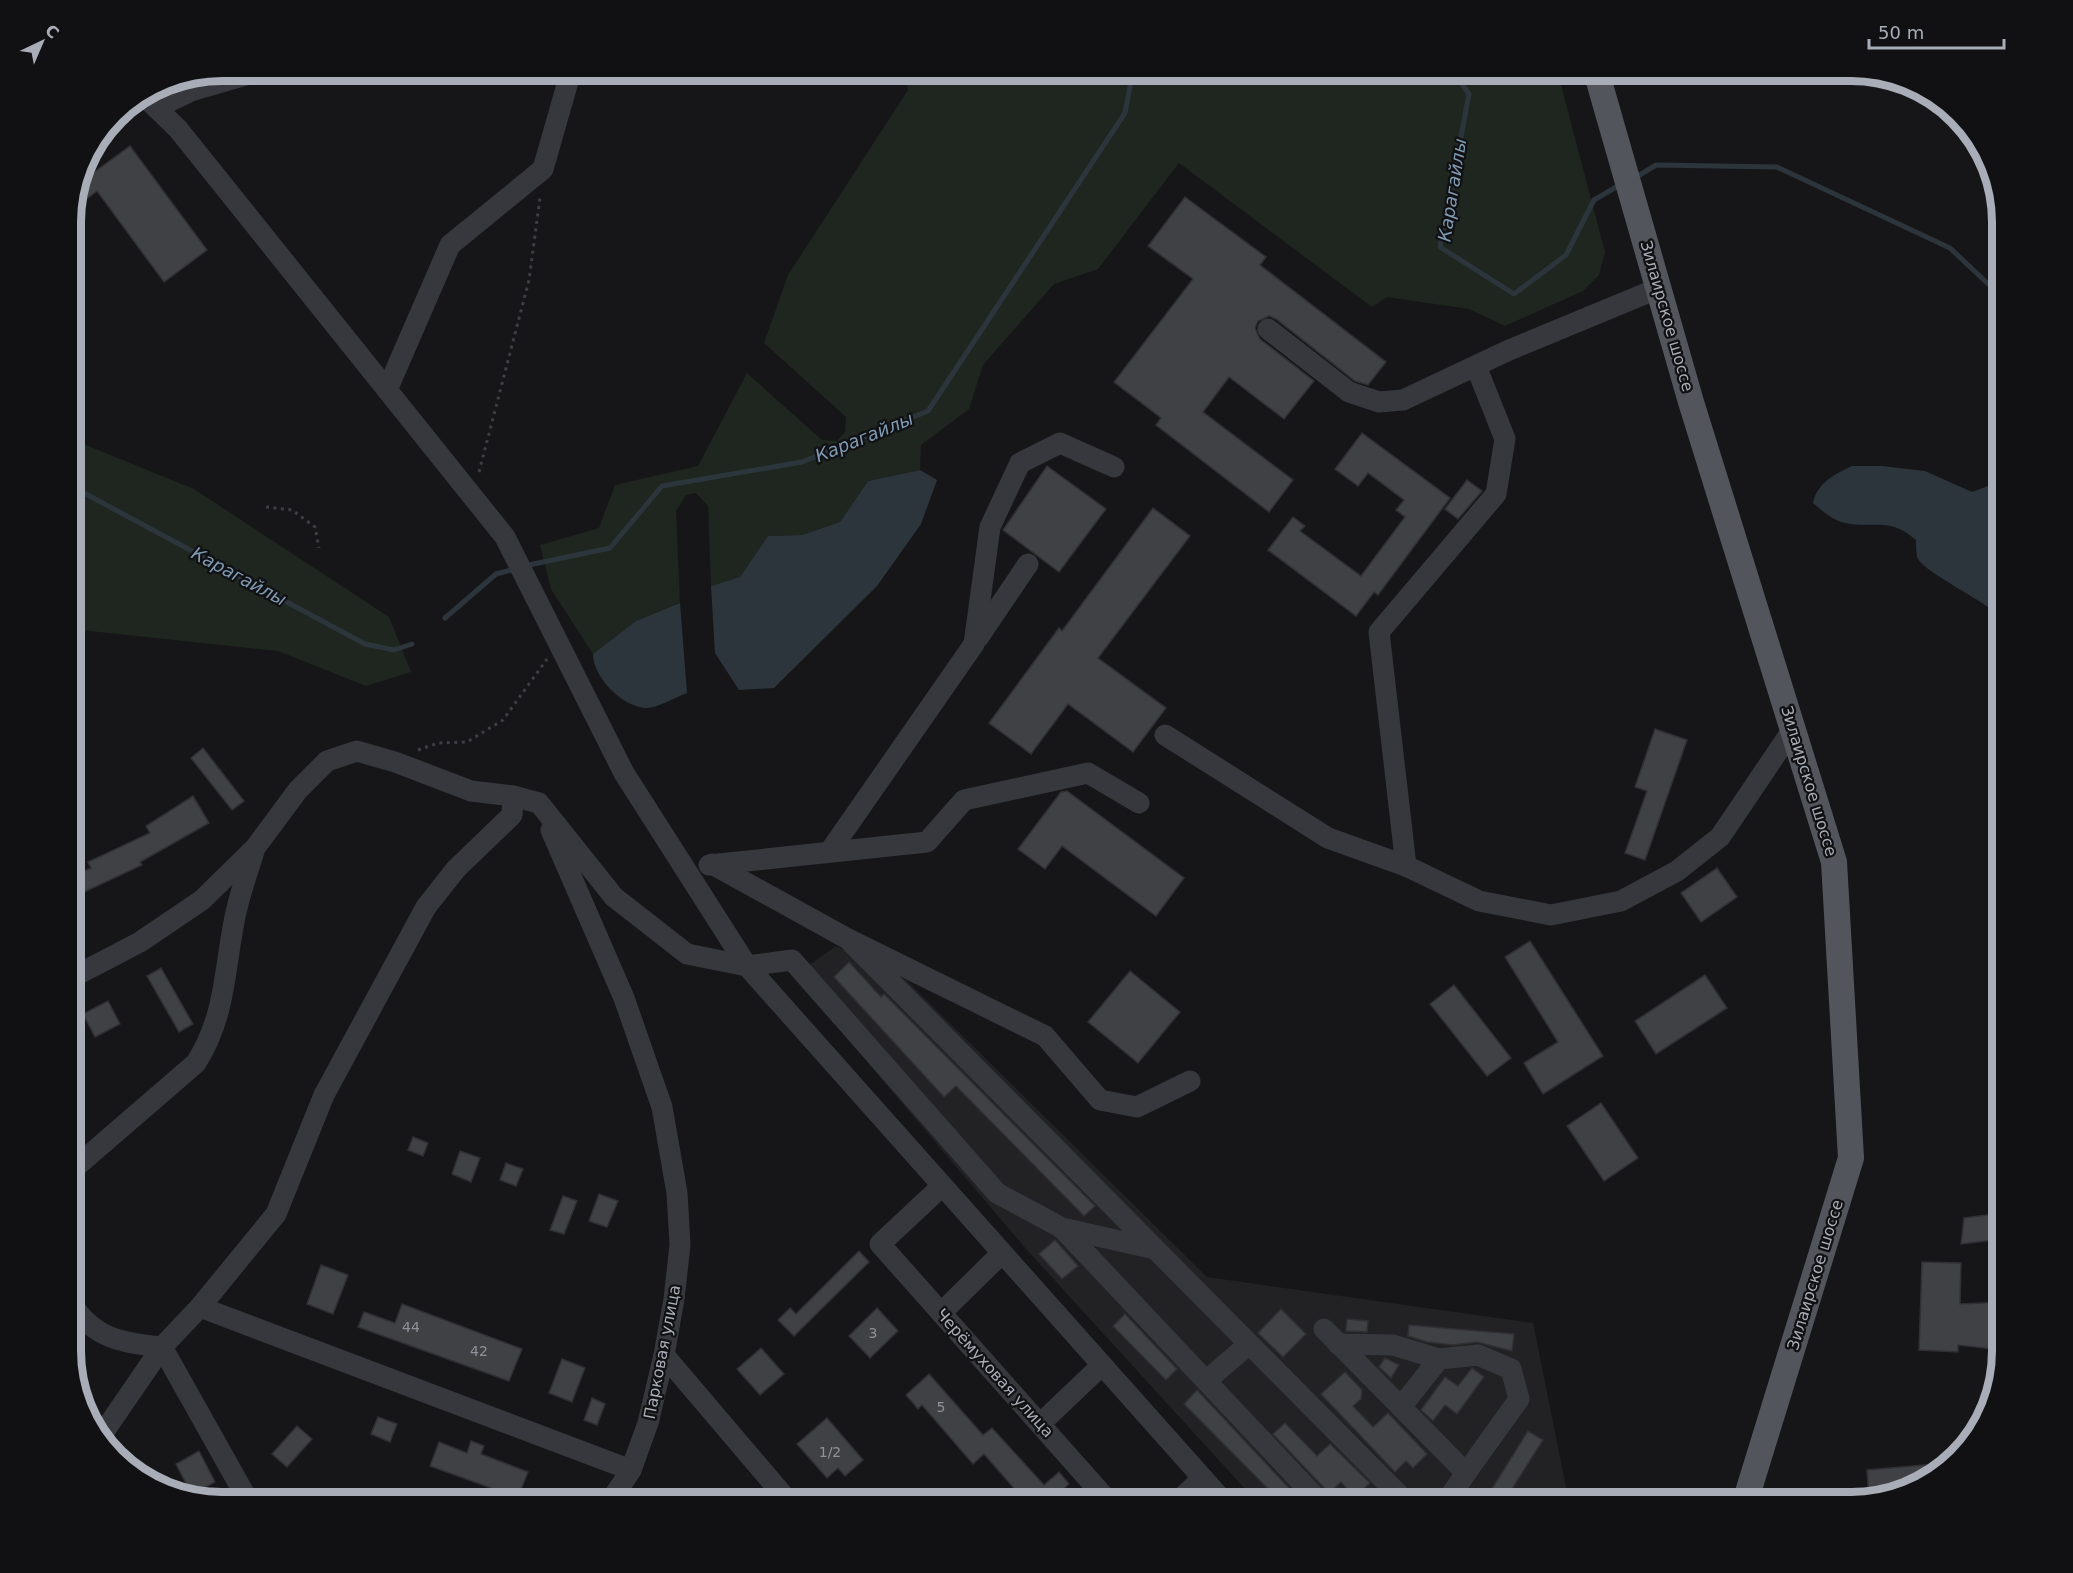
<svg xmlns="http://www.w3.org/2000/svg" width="2073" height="1573" font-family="'DejaVu Sans',sans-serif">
<rect width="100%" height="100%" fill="#161618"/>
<path fill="#222225" d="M836,946l70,34 301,297 326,46 36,179h-312l-230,-252 -233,-274z"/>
<g fill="#1e261f">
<path d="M903,71h630l28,14 44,167 -6,23 -16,16 -78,35 -36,-17 -82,-12 -15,10 -193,-144 -81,106 -44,15 -71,81 -14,44 -48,36 -1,25 -52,11 -28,41 -38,13 -34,1 -28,41 -29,9 -3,-80 -12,-13 -10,2 -10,16 4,92 -44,18 -43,33 -42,-65 -11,-44 59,-17 16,-43 83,-19 49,-93 75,67 15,1 8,-9 1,-15 -82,-74 24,-68 120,-185z"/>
<path d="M71,439l123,50 195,128 22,55 -45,14 -88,-35 -207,-22z"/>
</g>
<g fill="#2c353c">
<path d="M1852,466h30l43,5 47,21 16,-6 14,-10v142c-17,-17 -76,-45 -84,-59 -2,-5 -2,-13 -2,-19 -27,-24 -41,-11 -71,-17 -13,-3 -22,-12 -32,-20 4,-20 22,-29 39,-37z"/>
<path d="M920,470l17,10 -16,44 -44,62 -103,102 -35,2 -24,-37 -4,-67 29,-9 28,-41 34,-1 38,-13 28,-41z"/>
<path d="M680,603l7,90c-11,4 -29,15 -41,15 -24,-1 -53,-31 -53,-54l43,-33z"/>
</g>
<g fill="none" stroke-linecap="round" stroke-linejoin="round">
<g stroke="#2c353c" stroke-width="5">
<path d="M1453,71l16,23 -29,153 74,47 52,-39 28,-55 24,-14"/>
<path d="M1638,176l18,-11 121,2 173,81 52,49"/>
<path d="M71,486l294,158 29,6 18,-6"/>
<path d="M524,566l86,-18 52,-62 140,-24 126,-51 197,-298 8,-42"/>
<path d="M445,618l51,-44 19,-5"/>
</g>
</g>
<g fill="#404145" stroke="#303034" stroke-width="1.5">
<path d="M130,146l77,104 -43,32 -67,-91 -26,20 7,-27z"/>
<path d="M1185,197l81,60 -6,8 126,97 -18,23 -13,-4 -79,-62 -7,-3 -11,5 -3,7 5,11 54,42 -30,38 -55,-42 -26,35 90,68 -24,32 -113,-87 5,-7 -47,-36 79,-103 -45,-33z"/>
<path d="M1362,433l88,65 -72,97 -4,-3 -18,24 -88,-66 25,-33 12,9 -5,5 61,45 44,-59 -9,-7 8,-10 -36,-27 -10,13 -23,-17z"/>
<path d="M1047,466l59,43 -47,63 -56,-42z"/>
<path d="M1467,480l15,11 -24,28 -13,-10z"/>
<path d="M1153,508l37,28 -92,122 68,50 -33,44 -65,-48 -37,50 -42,-31 70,-95 3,3z"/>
<path d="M1655,729l32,11 -42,120 -20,-7 22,-62 -12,-4z"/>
<path d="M203,748l41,53 -12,9 -41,-52z"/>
<path d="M1067,791l117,87 -28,38 -94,-70 -17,23 -27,-20 43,-57z"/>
<path d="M193,796l16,27 -69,39 2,3 -71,33v-22l20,-8 -3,-6 62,-29 -4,-7z"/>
<path d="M1717,868l20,29 -36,25 -20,-29z"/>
<path d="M1530,941l73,115 -60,38 -19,-31 34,-21 -53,-85z"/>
<path d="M849,962l32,35 3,-3 211,212 -11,10 -128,-130 -12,11 -110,-120z"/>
<path d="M161,968l32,56 -14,8 -32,-56z"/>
<path d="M1130,971l50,41 -42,51 -50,-41z"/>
<path d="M1705,975l22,33 -71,46 -21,-33z"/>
<path d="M1454,985l57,73 -24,18 -57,-72z"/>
<path d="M108,1001l12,23 -25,13 -12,-23z"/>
<path d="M1601,1103l37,55 -34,23 -37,-55z"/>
<path d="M413,1137l15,6 -5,13 -15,-6z"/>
<path d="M460,1151l20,7 -9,24 -19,-8z"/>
<path d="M506,1163l17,6 -7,17 -16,-6z"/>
<path d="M599,1194l19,7 -11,26 -18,-6z"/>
<path d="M563,1196l14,5 -13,33 -14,-4z"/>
<path d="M2002,1213v26l-41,5 3,-26z"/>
<path d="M1055,1240l23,26 -16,13 -23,-25z"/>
<path d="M859,1251l10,11 -75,74 -16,-16 12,-12 6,6z"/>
<path d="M1922,1262l39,1 -1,41 42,-2v48l-44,-5v7l-39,-2z"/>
<path d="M321,1265l27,10 -15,39 -26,-10z"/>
<path d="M402,1304l120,45 -13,32 -151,-54 6,-15 31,11z"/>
<path d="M877,1308l21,23 -28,27 -21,-22z"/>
<path d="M1281,1309l25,25 -23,23 -25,-24z"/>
<path d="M1125,1314l52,55 -11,11 -53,-54z"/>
<path d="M1347,1319l21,2 -1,11 -21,-1z"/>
<path d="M1409,1325l105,9 -2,17 -35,-9 -24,3 -26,-3 -19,-6z"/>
<path d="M761,1348l23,26 -24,21 -23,-26z"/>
<path d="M1385,1358l14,7 -8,13 -12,-11z"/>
<path d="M562,1359l23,9 -13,34 -23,-9z"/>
<path d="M1472,1368l12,9 -27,37 -12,-9 -12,16 -12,-11 24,-33 13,9z"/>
<path d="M1345,1372l17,18 -1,9 -8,7 20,21 15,-14 39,41 -14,14 -7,-7 -11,11 -74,-78z"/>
<path d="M929,1374l54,61 9,-7 52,57 15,-13 10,12 -20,18h-23l-42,-48 -11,10 -51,-59 -4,4 -12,-14z"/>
<path d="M1197,1390l106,113h-21l-98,-99z"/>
<path d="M592,1398l13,6 -8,21 -13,-5z"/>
<path d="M378,1417l19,7 -7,18 -19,-8z"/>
<path d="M827,1418l36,42 -18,16 -7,-8 -11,10 -30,-34z"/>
<path d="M1285,1423l32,33 13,-12 40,39 -15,14 -14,-15 -12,11 -56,-59z"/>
<path d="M297,1426l15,13 -25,28 -15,-13z"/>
<path d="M1528,1431l15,9 -40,63h-20z"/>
<path d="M471,1441l13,5 -3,8 47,18 -10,25 -10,-4 -4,9h-7l-10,-3 4,-11 -61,-22 9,-24 28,11z"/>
<path d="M199,1451l16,31 -23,13 -16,-31z"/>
<path d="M1948,1463l-30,24 -49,11 -2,-28z"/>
</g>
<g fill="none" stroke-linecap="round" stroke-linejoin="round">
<g stroke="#3d3f44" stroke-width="3" stroke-dasharray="3 4.5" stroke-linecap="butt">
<path d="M479,472l50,-192 11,-82"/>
<path d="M266,507l26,3 23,17 4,21"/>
<path d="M418,750l20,-7 29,-1 36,-22 44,-61"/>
</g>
<g stroke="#37383d" stroke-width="21">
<path d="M143,95l35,34 327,408 119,236 123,193 477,536"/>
<path d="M156,108l35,-17 69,-20"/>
<path d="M1268,329l81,63 30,10 24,-2 104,-49 152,-63"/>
<path d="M387,390l63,-145 93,-76 28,-98"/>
<path d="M978,638l50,-74"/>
<path d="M1165,735l163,103 78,28 73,35 72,14 70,-14 56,-30 43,-34 73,-108"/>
<path d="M551,830l73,168 38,109 15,86 3,52 -6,54 -10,56 -16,68 -17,47 -21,32"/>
<path d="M830,851l144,-207 16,-117 30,-64 40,-20 54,24"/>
<path d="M712,864l136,75 197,97 55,64 37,7 53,-26"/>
<path d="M709,865l218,-23 37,-42 124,-27 51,30"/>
<path d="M1406,866l-27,-234 117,-138 9,-55 -29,-73"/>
<path d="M848,939l558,563"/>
<path d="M71,978l69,-36 62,-42 53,-52 43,-58 29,-29 30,-10 38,11 76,29 42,5 26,7 75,94 73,57 60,12 45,-6 205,233 65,35 93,21"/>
<path d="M71,1171l125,-108c29,-46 28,-89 38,-141 4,-24 13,-47 20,-71"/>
<path d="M942,1186l-62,58 229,258"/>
<path d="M1062,1228l258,274"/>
<path d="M71,1302c22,37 52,41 91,45l87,155"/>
<path d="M200,1307l431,163"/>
<path d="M941,1313l61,-60"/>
<path d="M1324,1329l142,144 -20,29"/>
<path d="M1338,1344l55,1 46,14 39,-4 33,14 8,30 -53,74"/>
<path d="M664,1355l125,147"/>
<path d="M1206,1381l43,-37"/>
<path d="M1401,1407l38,-48"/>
<path d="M1040,1424l62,-59"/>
<path d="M101,1436l61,-89 38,-40 76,-93 48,-119 102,-188 30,-38 56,-54 1,-19"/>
<path d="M1177,1502l26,-24"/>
</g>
<path stroke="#53555c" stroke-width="26" d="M1596,71l95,331 143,460 17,296 -106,344"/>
</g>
<g text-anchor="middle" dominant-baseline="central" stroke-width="4.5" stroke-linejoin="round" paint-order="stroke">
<g font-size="14" fill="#8e929b">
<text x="411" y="1327">44</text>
<text x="873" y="1333">3</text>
<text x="479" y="1351">42</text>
<text x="941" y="1407">5</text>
<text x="830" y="1452">1/2</text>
</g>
<g font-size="16" fill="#a8adb8" stroke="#111113">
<text transform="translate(1667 316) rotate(74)">Зилаирское шоссе</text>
<text transform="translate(1809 781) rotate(73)">Зилаирское шоссе</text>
<text transform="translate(1815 1275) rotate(-73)">Зилаирское шоссе</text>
<text transform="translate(662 1352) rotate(-79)">Парковая улица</text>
<text transform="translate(995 1373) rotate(48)">Черёмуховая улица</text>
</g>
<g font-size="18" font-style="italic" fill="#7f9bb3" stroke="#111113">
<text transform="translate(1452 190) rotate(-81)">Карагайлы</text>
<text transform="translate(864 437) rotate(-22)">Карагайлы</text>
<text transform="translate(239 576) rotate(28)">Карагайлы</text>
</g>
</g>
<path d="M0 0H2073V1573H0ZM222 81H1851A141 141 0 0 1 1992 222V1351A141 141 0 0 1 1851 1492H222A141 141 0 0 1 81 1351V222A141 141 0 0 1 222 81Z" fill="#111113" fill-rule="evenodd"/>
<path fill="none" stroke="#a8adb8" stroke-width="8" d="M222 81H1851A141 141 0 0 1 1992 222V1351A141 141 0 0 1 1851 1492H222A141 141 0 0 1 81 1351V222A141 141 0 0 1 222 81Z"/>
<g transform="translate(42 42) rotate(44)" stroke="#111113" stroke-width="4.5" paint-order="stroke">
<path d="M0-4.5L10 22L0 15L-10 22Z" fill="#a8adb8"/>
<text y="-9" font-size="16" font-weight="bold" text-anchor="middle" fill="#a8adb8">С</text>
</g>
<path d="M1869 39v9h135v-9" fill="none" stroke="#a8adb8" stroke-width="3"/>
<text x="1878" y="39" font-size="18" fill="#a8adb8" stroke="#111113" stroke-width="4.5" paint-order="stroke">50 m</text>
</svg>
